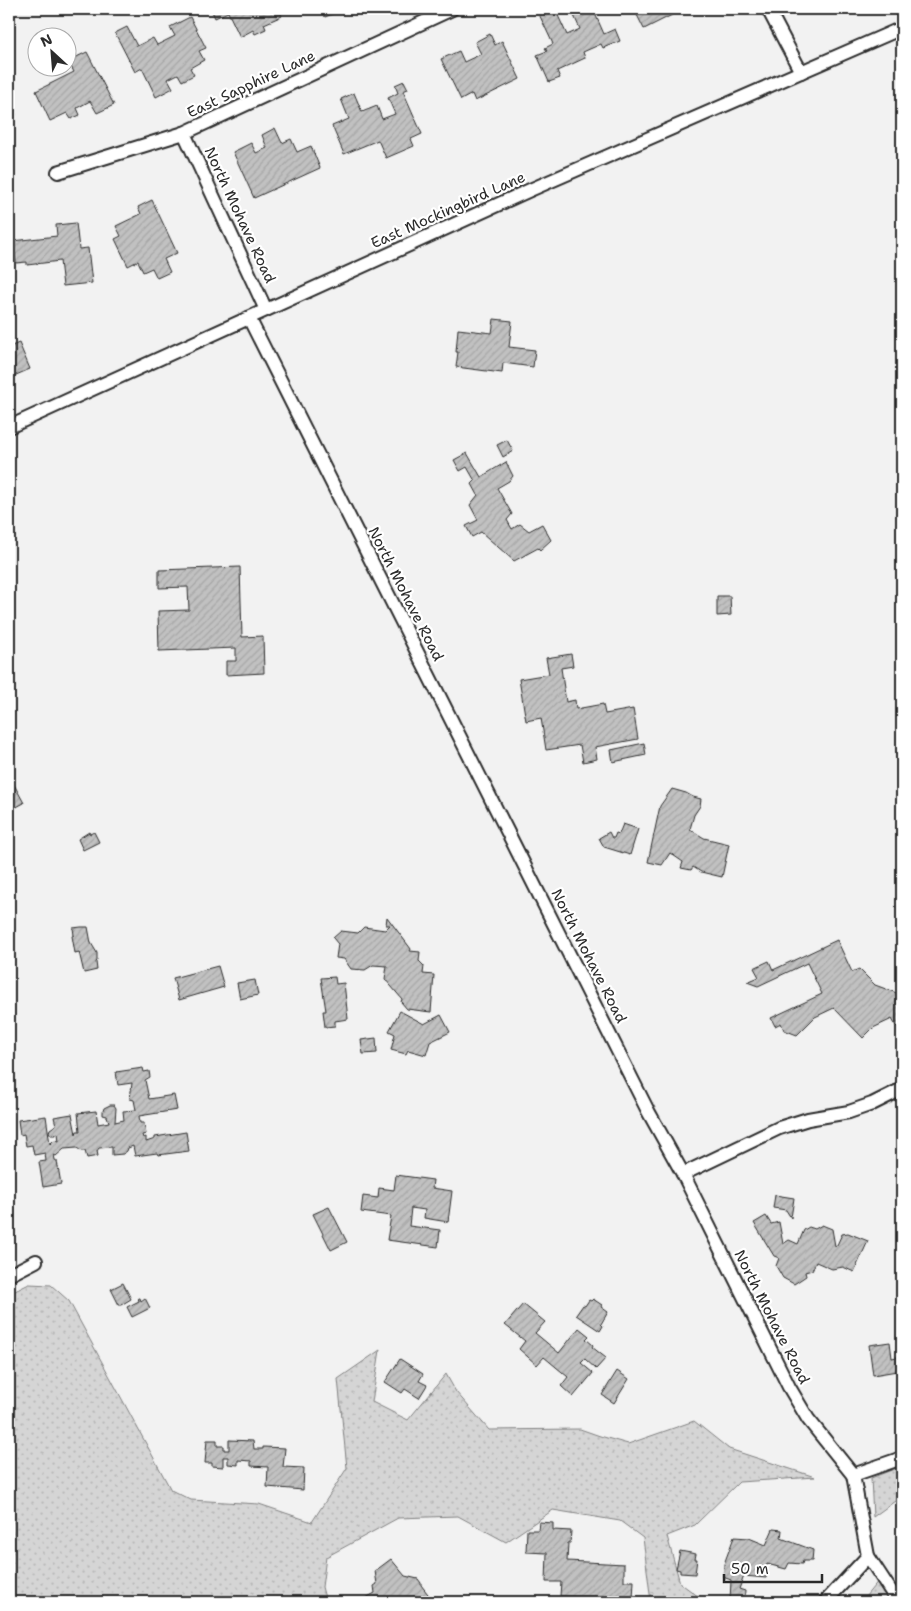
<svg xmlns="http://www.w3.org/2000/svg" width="911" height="1611" font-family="'Shantell Sans',sans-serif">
<defs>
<pattern id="grass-dots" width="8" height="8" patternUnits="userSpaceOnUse" patternTransform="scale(1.25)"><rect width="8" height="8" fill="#d5d5d5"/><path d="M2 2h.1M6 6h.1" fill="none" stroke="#b7b7b7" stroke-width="1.8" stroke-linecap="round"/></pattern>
<pattern id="building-hatch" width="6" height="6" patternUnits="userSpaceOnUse" patternTransform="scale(1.25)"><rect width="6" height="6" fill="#c1c1c1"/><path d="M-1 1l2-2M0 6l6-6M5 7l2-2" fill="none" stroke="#a6a6a6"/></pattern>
</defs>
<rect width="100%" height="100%" fill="#f2f2f2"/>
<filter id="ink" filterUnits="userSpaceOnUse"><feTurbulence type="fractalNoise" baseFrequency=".02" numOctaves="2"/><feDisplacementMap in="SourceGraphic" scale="10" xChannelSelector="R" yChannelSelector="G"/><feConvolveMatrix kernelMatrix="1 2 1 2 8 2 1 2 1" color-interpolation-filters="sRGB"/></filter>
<g filter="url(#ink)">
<g fill="url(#grass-dots)" stroke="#808080">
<path d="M29,1284l22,1 18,16 102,189 20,10 68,4 53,18 35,-54 -9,-89 42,-29 -8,52 36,18 38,-46 10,18 33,38 91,-1 20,7 28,8 66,-23 35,28 86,28 -76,5 -44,43 -28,11 13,47 26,19h-55l-8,-64 -23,-17 -67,-11 -47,32 -48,-26 -60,2 -72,39 -4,30 4,15h-317v-308z"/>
<path d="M902,1466v30l-29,21 -2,-39z"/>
<path d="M879,1580l13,22h-31z"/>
</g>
<g fill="url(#building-hatch)" stroke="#2b2b2b">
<path d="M211,9h75l-6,3 2,4 -18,8 2,5 -11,5 -2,-4 -13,7 -12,-25 -13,6z"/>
<path d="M321,9h24l-20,8z"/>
<path d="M545,9h10l12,26 13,-6 -9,-20h22l11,25 11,-5 5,12 -17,7 -2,-4 -18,8 2,6 -28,13 3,7 -11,4 -12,-27 10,-4 -2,-3 8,-4 -15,-32z"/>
<path d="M634,9h38l-2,1 2,5 -28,14z"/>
<path d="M190,17l16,31 -7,3 5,9 -14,8 4,7 -12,6 -4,-7 -10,5 5,9 -17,9 -14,-29 -7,4 -20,-39 12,-6 10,19 16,-8 4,7 18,-9 -5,-9z"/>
<path d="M490,34l5,11 7,-4 18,38 -45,22 -3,-7 -11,6 -20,-41 18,-8 5,11 17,-8 -6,-12z"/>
<path d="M87,52l27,53 -17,8 -7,-12 -13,7 3,7 -9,4 -4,-6 -17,8 -14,-30 38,-19 -6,-11z"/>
<path d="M404,81l4,8 -5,2 19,43 -11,5 3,7 -28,12 -8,-18 -34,14 -12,-28 17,-7 -8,-20 13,-6 8,19 15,-6 5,13 13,-5 -7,-16 10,-5 -3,-8z"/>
<path d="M9,102l7,13 -7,4z"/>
<path d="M275,128l7,15 9,-4 6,13 14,-6 9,22 -66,30 -21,-46 18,-9 5,10 11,-5 -5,-13z"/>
<path d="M152,200l25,53 -13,6 6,13 -13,6 -5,-10 -9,4 -5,-11 -10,5 -13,-27 6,-3 -5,-10 25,-12 -3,-7z"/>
<path d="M76,223l3,26 9,-1 4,35 -29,3 -3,-25 -33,4v-3l-11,1 -3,-22 44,-5 -1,-11z"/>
<path d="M494,319l18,2 -3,26 26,3 -2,17 -30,-4 -1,10 -46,-6 2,-15h-2l2,-23 34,4z"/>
<path d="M19,343l11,26 -21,9v-31z"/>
<path d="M507,440l6,11 -10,6 -6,-12z"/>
<path d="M467,453l14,24 25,-15 7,14 -4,5 -12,7 15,26 -5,6 5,9 8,-5 9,7 13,-7 9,16 -11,10 -2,-2 -24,13 -33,-29 -9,5 -6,-11 12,-6 -8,-15 8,-10 -6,-11 3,-3 -8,-14 -7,4 -6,-11z"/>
<path d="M240,567l2,70 21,-1 1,37 -38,2v-14h10v-13l-77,3 -1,-40 31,-1 -1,-23 -29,1v-18z"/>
<path d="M717,596h13l1,19 -14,1z"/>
<path d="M571,654l2,12 -12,2 5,34 9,-2 1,9 27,-5 2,10 28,-5 5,30 -43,8 2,12 -14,3 -3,-17 -34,5 -5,-32 -15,3 -7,-42 30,-5 -3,-16z"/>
<path d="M644,743l2,12 -33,7 -2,-12z"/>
<path d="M11,779l13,24 -15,8v-30z"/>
<path d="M672,789l14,4 7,4 8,2 -1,7 -6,9 -4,14 14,9 25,6 -7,33 -21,-5 -8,-5 -2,3 -10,-2 2,-6 -13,-9 -8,12 -14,-3 12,-56z"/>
<path d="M623,824l15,5 -8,26 -26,-8 -5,-9 10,-6 3,6h2l2,-5 3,1z"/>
<path d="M89,832l1,2 4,-2 5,10 -16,8 -5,-11z"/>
<path d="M387,917l24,32 -1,2 10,1 -1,9 5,5 -1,8 11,1 -3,37 -24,-3 -6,-7 1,-3 -17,-20 2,-13 -14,-1 -8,5 -14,-1 -7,-10 -8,-1 2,-14 -5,-6 8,-7 17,2 6,-6 21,3 5,-5h-4z"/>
<path d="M81,927h7l3,16 6,10v8l-1,1 1,8 -13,3 -5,-21 -4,1 -3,-17 2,-1 -1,-7z"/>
<path d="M837,940l15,32 7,-3 16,16 27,10v34l-6,-3 -4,-7 -19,9 -10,10 -29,-30 -19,9 -18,18 -13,-5 -3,-7 -6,3 -4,-8 51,-24 -15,-31 -49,23 -11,-4 12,-5 -5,-9 15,-7 4,9z"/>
<path d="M218,966l6,21 -45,13 -6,-22z"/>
<path d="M335,977l1,7 8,-1 4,36 -13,2v5l-10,1 -2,-16h3l-5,-33z"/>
<path d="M255,980l3,15 -18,4 -3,-16z"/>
<path d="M400,1011l24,13 17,-9 9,17 -20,10 -4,13 -18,-5 -2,4 -15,-4 4,-16 -6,-3z"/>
<path d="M376,1038l1,15 -14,1 -2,-14z"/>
<path d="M143,1068l1,4 5,-1 1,6 -5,3 4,19 25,-4 3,15 -38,6 1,7h4l2,11 -4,1 1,3 3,-1v5l9,-3v-2l31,-5 3,19 -31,4 -1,-2 -22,3 -2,-10 -5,2 -1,3 -4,3 -11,1v-8l-13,1 -2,3 1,5 -11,2 -2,-7h-4l-4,-3 -13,1 -8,7 -2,-1 1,5 2,1 4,23 -18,3 -4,-25 7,-1 -1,-8 -11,2 -2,-10 -6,1 -2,-12 -4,1 -2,-15 28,-4 4,28 5,-5 4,2 -1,-8 -3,2h-4l-2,-3 1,-3 6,-4 -2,-8 18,-3 4,20 1,-3h3l-2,-18 18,-2 2,13 11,-2 -2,-6 -4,-1v-4l1,-3 6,-3h4l2,3 -1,14 9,-2 -1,-9 13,-1 -2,-10 -4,-1 2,-16 -14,2 -2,-13z"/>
<path d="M396,1175l37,5 -1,8 20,3 -4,31 -24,-4 1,-8 -14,-2 -2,18 31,4 -2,17 -51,-7 4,-24 -30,-4 2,-16 15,2 1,-10 15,2z"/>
<path d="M775,1195l19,3 -3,20 -5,-8 -13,-2z"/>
<path d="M329,1207l18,35 -16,8 -18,-36z"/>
<path d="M766,1216l5,8 8,-2 4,22 6,-4 9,4 6,-14 5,-3 6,2 7,-4 10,4 3,17 2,-1 5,-11 6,-1 20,8 -14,31 -11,-5 -11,2 -16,-7 -4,8 -7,2 1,4 -12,8 -11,-6 -7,-12 3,-8 -5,-2 -20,-33z"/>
<path d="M123,1283l8,16 -10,6h-2l-8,-16z"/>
<path d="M138,1298h2l1,3 4,-3 5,10 -18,9 -5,-10 12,-6z"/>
<path d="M593,1299l9,6 -1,2 7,5 -7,12 2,2 -3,5 -24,-16 7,-10 2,1 4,-6 2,1z"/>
<path d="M523,1304l22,18 -10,11 24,20 20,-25 10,8 -3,3 7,6 -1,2 14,11 -10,11 -11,-10 -4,4 12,10 -20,24 -12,-11 7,-9 -24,-20 -7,8 -18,-16 6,-8 -20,-16z"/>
<path d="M890,1342l2,16 10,-2v38l-2,1 -3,-24 -24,4 -4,-30z"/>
<path d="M400,1359l23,15 -4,7 8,4 -8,13 -14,-9 -3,4 -17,-11z"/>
<path d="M617,1371l12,8 -15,24 -12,-8z"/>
<path d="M207,1440h10v6h7v4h5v-10l24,1 1,8h9v-2l22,1 -2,19 21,1 -1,22 -36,-3 1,-20 -17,-1v-5l-13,-1v5l-10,-1v-7h-5v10l-11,-1v-3h-7z"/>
<path d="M539,1522l14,1v7l18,1 -1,12h-2l-1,18 57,3v17h10l-1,18 -73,-3 1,-14h-15l1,-29 -21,-1 1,-22h11z"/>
<path d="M773,1529l9,1 -1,8 32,12 -1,11h-9l-1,3 -13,-1 -3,6 -19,-5 -1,14 -22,-2 -5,13 6,2 -1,11h-14l1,-22 -8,-3 1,-13 10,-27 15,1 17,7z"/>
<path d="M680,1551l16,3 -1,5h2l-2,15 -15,-1v-3l-4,-1z"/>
<path d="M391,1559l14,17 13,3 3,4v2l13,17h-71l1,-3 11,-6 -1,-7 3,-2 -2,-13z"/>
</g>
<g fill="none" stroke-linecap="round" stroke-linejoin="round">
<defs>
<g id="minor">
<path d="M768,9l33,63"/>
<path d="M184,133l82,177"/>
<path d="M58,172l126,-39 268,-124"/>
<path d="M249,318l399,793 35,63 106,213 19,32 45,56 15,81 30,46"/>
<path d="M9,427l521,-237 372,-162"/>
<path d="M683,1174l96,-46 29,-9 41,-7 23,-8 30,-15"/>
<path d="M9,1275l27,-14"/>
<path d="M853,1475l49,-17"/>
<path d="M825,1602l43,-46"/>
</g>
</defs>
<use href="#minor" stroke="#2b2b2b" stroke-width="16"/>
<use href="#minor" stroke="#fff" stroke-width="12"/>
</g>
</g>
<g text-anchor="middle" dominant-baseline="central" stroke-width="4.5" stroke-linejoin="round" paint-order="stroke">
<g font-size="15" fill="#2b2b2b" stroke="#fff">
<text transform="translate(251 84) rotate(-25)">East Sapphire Lane</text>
<text transform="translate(448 210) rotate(-24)">East Mockingbird Lane</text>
<text transform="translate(240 215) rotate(65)">North Mohave Road</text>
<text transform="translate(406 594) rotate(63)">North Mohave Road</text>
<text transform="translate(589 956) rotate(63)">North Mohave Road</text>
<text transform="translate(772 1317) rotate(63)">North Mohave Road</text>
</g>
</g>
<rect width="911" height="1611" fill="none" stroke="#fff" stroke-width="30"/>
<rect x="15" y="15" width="881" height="1581" fill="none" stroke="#2b2b2b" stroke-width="2" filter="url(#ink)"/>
<g transform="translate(52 52) rotate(334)"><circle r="24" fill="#ffffff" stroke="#aaaaaa"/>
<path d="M0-4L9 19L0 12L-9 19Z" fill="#2b2b2b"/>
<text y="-8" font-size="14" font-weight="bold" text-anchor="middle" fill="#2b2b2b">N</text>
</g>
<path d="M724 1574v8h98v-8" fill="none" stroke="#2b2b2b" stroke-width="2.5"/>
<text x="731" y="1574" font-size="15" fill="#2b2b2b" stroke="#ffffff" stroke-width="4" paint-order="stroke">50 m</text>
</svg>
